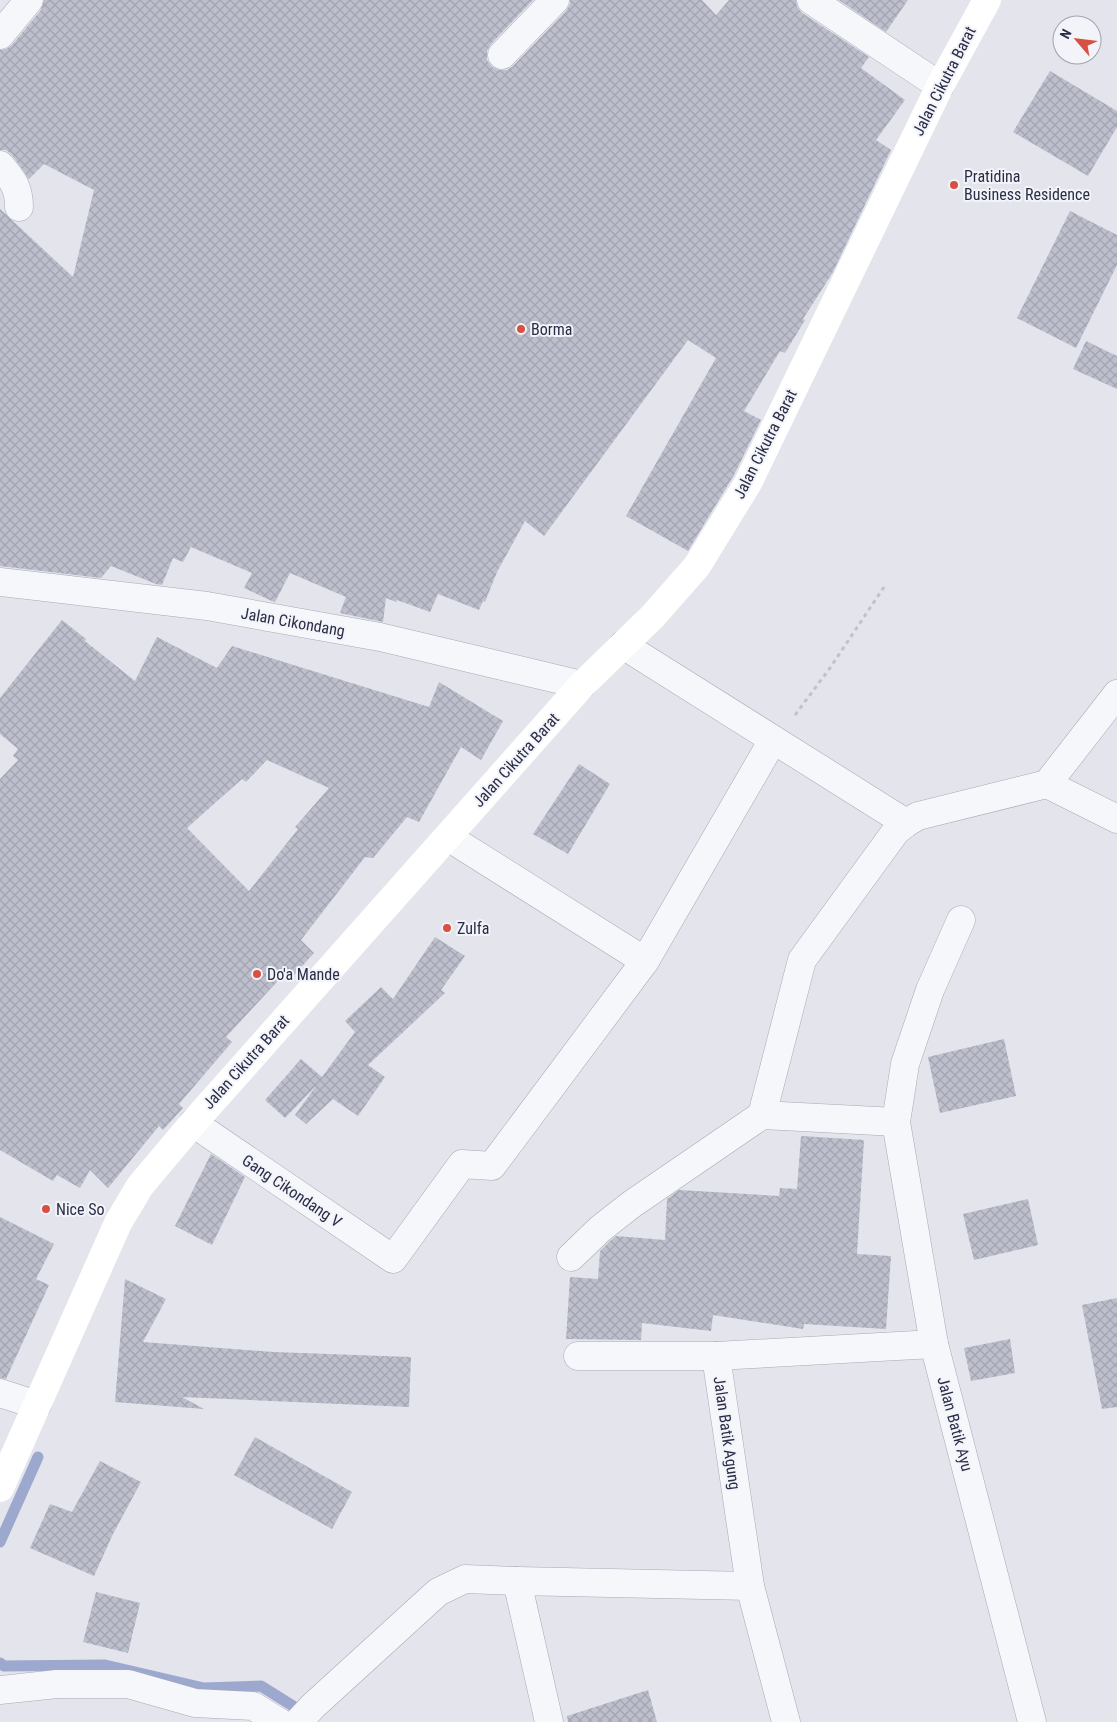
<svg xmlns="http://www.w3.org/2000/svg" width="1117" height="1722" font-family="'Roboto Condensed',sans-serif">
<defs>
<pattern id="building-cross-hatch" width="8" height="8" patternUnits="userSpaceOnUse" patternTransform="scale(1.25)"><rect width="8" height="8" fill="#bdbfcc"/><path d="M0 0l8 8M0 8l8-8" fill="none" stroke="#a2a4b1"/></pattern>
</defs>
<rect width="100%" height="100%" fill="#e3e4ec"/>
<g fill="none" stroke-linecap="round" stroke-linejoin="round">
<g stroke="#9ca8ce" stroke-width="11">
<path d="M0,1542l38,-85"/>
<path d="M0,1663l4,3 101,-1 99,23 57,-2 32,20"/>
</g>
</g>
<g fill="url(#building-cross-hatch)" fill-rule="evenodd">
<path d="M44,0h489l-42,44 -4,7v9l5,7 7,3h8l6,-4 53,-55 4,-7v-4h132l14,15 13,-15h67l1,7 5,6 67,44 -8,11 44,32 -29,40 15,10 -58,122 -30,47 2,1 -20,33 -5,-2 -36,60 17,9 -27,55 -46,76 -62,-35 90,-158 -28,-18 -144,196 -19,-15 -28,51 -12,30 -2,-1 -4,9 -41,-16 -8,18 -33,-12 -1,2 -10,-4 -3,24 -43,-9 6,-16 -56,-24 -15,29h-1l-30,-14 8,-15 -61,-26 -8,15 -10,-4 -11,27 -6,-1 -45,-18 -10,12 -101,-12v-357l73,68 21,-87 -50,-26 -15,15 -17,-24 -6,-5h-6v-100l6,-1 6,-4 29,-35z"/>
<path d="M839,0h69l-22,32z"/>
<path d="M1050,71l67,40v16l-29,49 -75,-44z"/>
<path d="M1070,211l47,24v30l-41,83 -59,-30z"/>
<path d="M1086,341l31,15v33l-44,-20z"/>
<path d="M62,620l24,19 -1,2 50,40 22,-44 60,31 15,-22 197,61 10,-25 64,39 -22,39 -20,-13 -42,75 -12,-5 -34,41 -8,-1 -64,83 13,13 -21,23 -6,-5 -61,66 6,5 -53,62 4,4 -20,22 -4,-4 -51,62 -18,-18 -10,18 -23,-13 -4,6 -53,-31v-371l18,-19 -5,-4 5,-7 -18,-15v-36zM267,760l62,28 -34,39 3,2 -49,62 -62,-63 55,-49 4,3z"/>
<path d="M579,764l31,20 -42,70 -35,-20z"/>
<path d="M435,937l30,19 -24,34 4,3 -77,72 17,12 -27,39 -25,-17 -27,25 -11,-9 21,-29 -31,32 -20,-18 36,-41 21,18 33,-45 -10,-11 36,-34 12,12z"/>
<path d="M1004,1039l12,57 -76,17 -12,-56z"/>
<path d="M801,1136l63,4 -7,114 34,2 -5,73 -82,-5 -1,5 -90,-14 -2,16 -69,-8 -1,17 -75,-1 4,-62 28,2 2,-28 10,-10 6,-5 49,4 2,-41 12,-9 100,6 1,-8 17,1z"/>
<path d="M211,1154l34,23 -33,68 -37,-19z"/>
<path d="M1028,1199l10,46 -64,15 -11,-46z"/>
<path d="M0,1217l54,27 -18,35 13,6 -43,94 -6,-1z"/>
<path d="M125,1279l41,20 -23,43 131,10 137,5 -2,50 -227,-10 22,12 -89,-7z"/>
<path d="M1117,1298v109l-15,2 -20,-104z"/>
<path d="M1010,1339l5,34 -44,8 -7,-33z"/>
<path d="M255,1437l97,55 -20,37 -98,-54z"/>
<path d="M100,1461l41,21 -28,52 -19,42 -64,-28 20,-44 22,8z"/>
<path d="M96,1592l44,11 -12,50 -45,-11z"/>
<path d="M648,1690l9,32h-89l-1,-6z"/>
</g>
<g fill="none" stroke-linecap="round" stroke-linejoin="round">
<defs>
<g id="minor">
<path d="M811,0l129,86"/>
<path d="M0,35l29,-35"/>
<path d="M502,55l53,-55"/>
<path d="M0,165c12,14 19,22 19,42"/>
<path d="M623,645l283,178"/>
<path d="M1047,784l70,35"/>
<path d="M448,837l197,124"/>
<path d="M961,920l-31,70 -25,74 -9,58 38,222 98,378"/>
<path d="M762,1115l40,-155 94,-129 10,-8 12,-7 129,-32 70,-90"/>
<path d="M193,1123l200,136 69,-95 30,2 153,-205 128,-221"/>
<path d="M571,1257l29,-28 32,-25 130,-89 134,7"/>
<path d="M578,1356h138"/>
<path d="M0,1393l37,12"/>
<path d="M0,1690l57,-6h71l67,19 58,3 26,16"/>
<path d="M298,1722l15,-16 125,-114 27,-13 52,2"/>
<path d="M549,1722l-32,-141 233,5"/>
<path d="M786,1722l-36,-136 -34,-230 218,-12"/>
</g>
<path id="tertiary" d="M0,582l207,24 173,31 202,48"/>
</defs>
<use href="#minor" stroke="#a7a9b7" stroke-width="29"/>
<use href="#tertiary" stroke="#a7a9b7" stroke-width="29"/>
<path stroke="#c1c2cb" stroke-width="3" stroke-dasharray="4 4" stroke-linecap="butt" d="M795,715l35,-47 56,-84"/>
<use href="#minor" stroke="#f6f7fa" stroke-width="28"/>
<use href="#tertiary" stroke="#f6f7fa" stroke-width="28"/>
<path stroke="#fff" stroke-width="28" d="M0,1488l118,-265 22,-37 53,-63 389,-438 71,-69 44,-50 51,-83 192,-397 47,-86"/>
</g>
<g fill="#d75042" stroke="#f3f4f9" stroke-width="2">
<circle cx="954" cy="185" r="5"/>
<circle cx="521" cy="329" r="5"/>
<circle cx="447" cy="928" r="5"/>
<circle cx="257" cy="974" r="5"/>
<circle cx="46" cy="1209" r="5"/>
</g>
<g text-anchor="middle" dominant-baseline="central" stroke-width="4" stroke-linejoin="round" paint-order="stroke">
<g font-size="16" fill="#292d46" stroke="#f3f4f9">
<text transform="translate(944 81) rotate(-63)">Jalan Cikutra Barat</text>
<text transform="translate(765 444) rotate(-63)">Jalan Cikutra Barat</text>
<text transform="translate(293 622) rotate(10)">Jalan Cikondang</text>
<text transform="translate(516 760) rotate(-48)">Jalan Cikutra Barat</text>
<text transform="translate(246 1062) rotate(-48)">Jalan Cikutra Barat</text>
<text transform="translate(292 1191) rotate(34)">Gang Cikondang V</text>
<text transform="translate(955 1424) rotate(75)">Jalan Batik Ayu</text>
<text transform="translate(727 1433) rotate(82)">Jalan Batik Agung</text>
</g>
<g font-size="16" fill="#292d46" stroke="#f3f4f9" text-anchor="start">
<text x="964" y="176">Pratidina<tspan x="964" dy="18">Business Residence</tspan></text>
<text x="531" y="329">Borma</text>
<text x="457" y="928">Zulfa</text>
<text x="267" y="974">Do'a Mande</text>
<text x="56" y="1209">Nice So</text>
</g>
</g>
<g transform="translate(1077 40) rotate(298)"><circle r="24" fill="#f3f4f9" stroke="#a2a4b1"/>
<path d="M0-4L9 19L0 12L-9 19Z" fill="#d75042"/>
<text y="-8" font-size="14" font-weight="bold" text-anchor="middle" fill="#292d46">N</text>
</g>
</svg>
